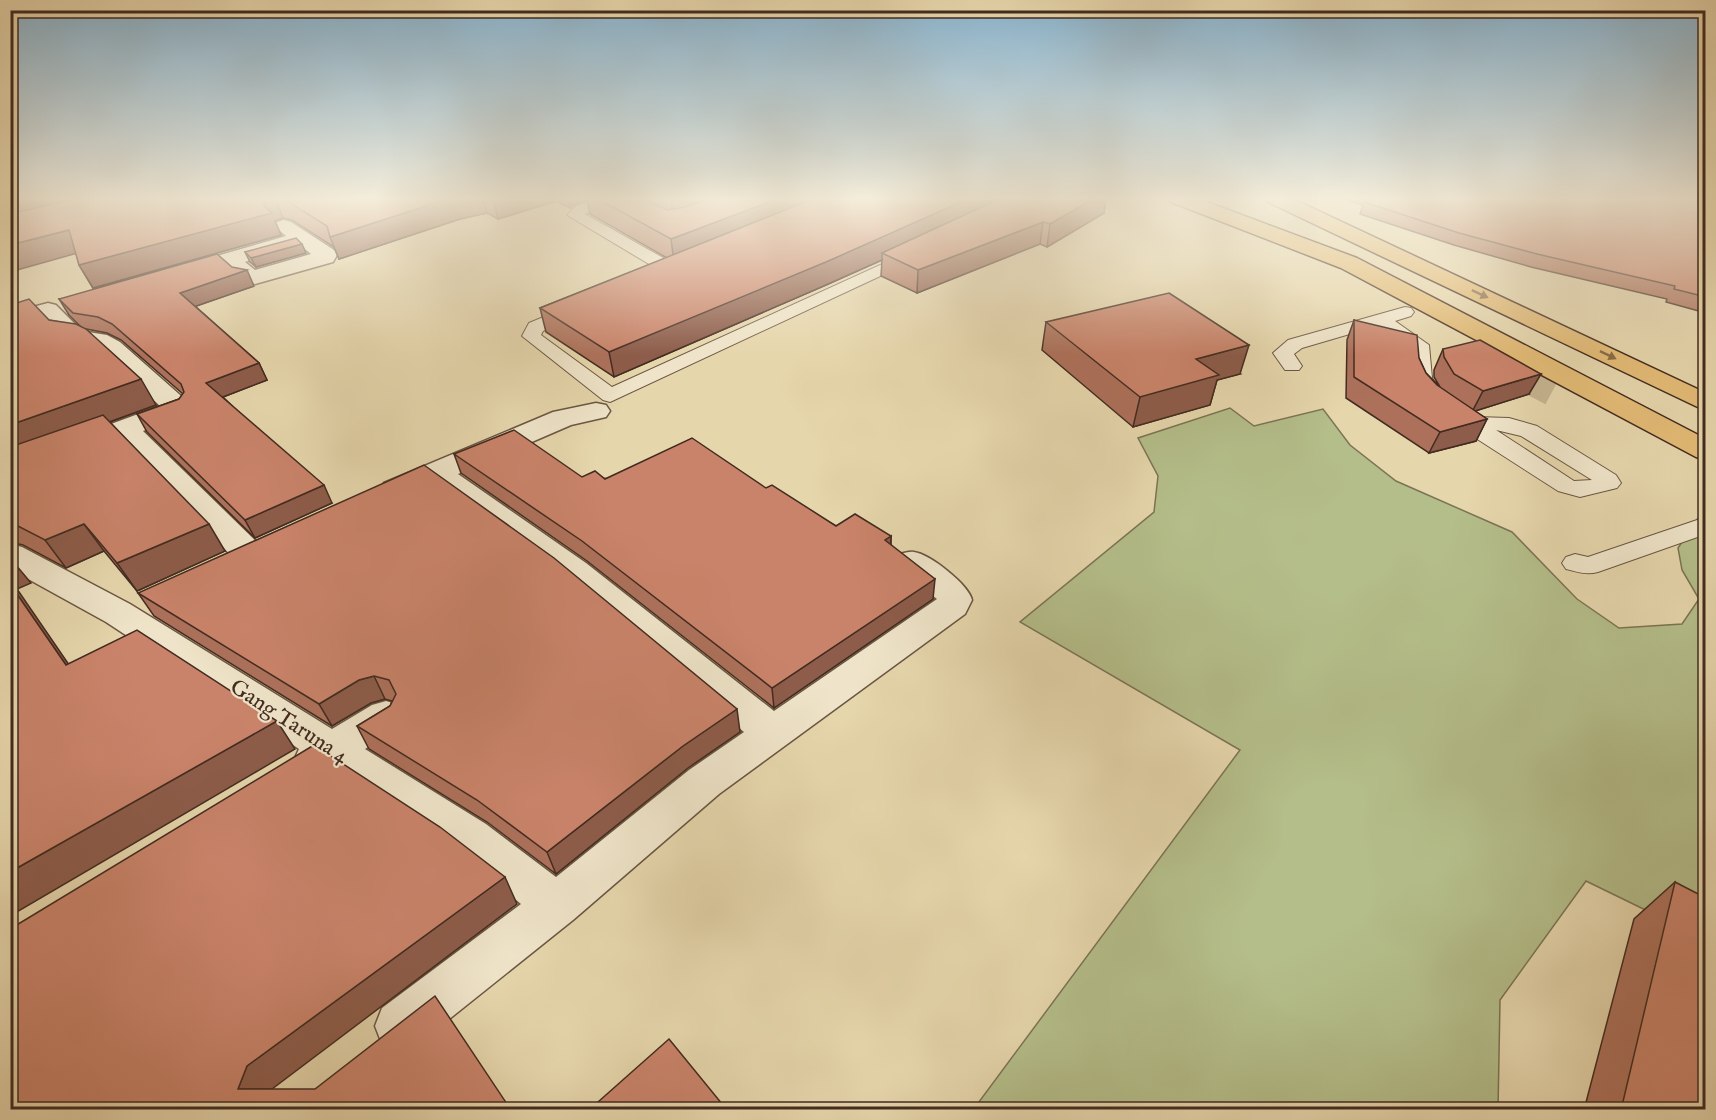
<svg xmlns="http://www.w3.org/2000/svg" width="1716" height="1120" font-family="'IM FELL English',serif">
<rect width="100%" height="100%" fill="#e6d6ac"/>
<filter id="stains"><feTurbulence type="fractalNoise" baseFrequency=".00333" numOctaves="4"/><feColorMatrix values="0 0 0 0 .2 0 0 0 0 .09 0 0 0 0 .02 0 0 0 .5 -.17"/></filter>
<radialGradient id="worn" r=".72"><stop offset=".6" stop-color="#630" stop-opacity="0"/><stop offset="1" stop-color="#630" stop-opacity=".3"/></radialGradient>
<path fill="#b4be8a" stroke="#7b7455" stroke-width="1.5" d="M1230,408l24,18 69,-17 27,36 46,36 116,51 65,67 42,29 63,-4 17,-25 -17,-29 -4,-22 22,-33 5,1v423l-119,-58 -86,119 -2,109 -525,1 267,-360 -220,-128 134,-110 4,-36 -20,-38z"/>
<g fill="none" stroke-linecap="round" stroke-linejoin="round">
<path stroke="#c5b490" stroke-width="28" stroke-dasharray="28 14" stroke-linecap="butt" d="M1496,362l56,30"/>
<defs>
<g id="lane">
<path d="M599,198h22l-36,16 96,54 2,4 -2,4h-12l-102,-61 9,-9z"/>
<path d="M913,250l6,2 2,3 -2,3 -309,144 -7,-2 -81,-64 7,-13 41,-17h12l3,4 -3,4 -39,17 -2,4 71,52z"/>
<path d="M1405,307l6,1 3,4 -3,4 -16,5 34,24 3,33 11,18 33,21 33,1 28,8 79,49 5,8 -4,5 -37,9 -22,-6 -98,-63 -31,-24 -11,-12 -6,-14 -2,-31 -33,-21 -75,22 -8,6 8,12 -3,4h-14l-12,-17 15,-13zM1496,430l25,6 71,44 -18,1z"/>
<path d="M1706,517v17l-108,38c-11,3 -21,0 -32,-3l-4,-6 4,-6 9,-3 13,3z"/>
</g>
<g id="street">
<path d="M284,220l7,2 43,28 3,5 -4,7 -78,22 -14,-3 -15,-14 -43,13 -8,-2 -3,-5 3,-5 111,-32 -12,-10 3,-4zM300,245l11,9 -56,16 -10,-8z"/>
<path d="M48,303l8,2 26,26 25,4 13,7 68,60 4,6 -4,6 -45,17 121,118 4,8 -4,8 -12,3 -12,-3 -120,-126 -110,41v-19l150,-55 -58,-54 -10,-5 -26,-4 -23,-24 -33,8v-14z"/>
<path d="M596,403l10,2 4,6 -4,6 -35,8 -113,49 128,89 188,148 163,-112 -37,-29 -5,-8 5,-8c5,-1 10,-3 14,-2 16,2 55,33 58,48l-7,14 -246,180 -146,126 -155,124 -18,7 -18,-7 -7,-18 7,-18 139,-104 -65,-52 -125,-82 -17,7 -14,-5 -6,-12 5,-11 -193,-127 -96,-53v-25l12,3 108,57 202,125 40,-24 14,-4 14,4 5,11 -5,11 -35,22 121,75 70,53 133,-107 55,-38 -182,-153 -129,-94 -38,14 -11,-2 -4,-7 4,-7 169,-71z"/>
</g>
<g id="highway">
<path d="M1169,198h27l161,60 349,181v21l-10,-3 -355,-189 -170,-66z"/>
<path d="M1266,198h25l415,195v18l-438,-209z"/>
</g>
</defs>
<use href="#lane" stroke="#6b5643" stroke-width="2"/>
<use href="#street" stroke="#6b5643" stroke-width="3"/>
<use href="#highway" stroke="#422b20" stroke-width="3"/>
<use href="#lane" fill="#efe4c9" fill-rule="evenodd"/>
<use href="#street" fill="#efe4c9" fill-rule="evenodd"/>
<use href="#highway" fill="#e3bb76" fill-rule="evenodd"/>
</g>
<g fill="#ad715b" stroke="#422b20" stroke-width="1.5">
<path d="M10,198h1096l-2,15 -57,34 -7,-3 -123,49 -36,-17 1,-16 -56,25 -212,92 -68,-45 -6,-24 127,-50 -77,-44 -3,-14 -12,4 -5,4 -14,-7 -58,18 -11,-6 -27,6 -121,40 -5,-12 -42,-27 -9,-2 -8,3 6,14 -188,53 -14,-23 -3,-12z"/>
<path d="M1340,198h366v115l-40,-11 1,-3 -136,-32 -77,-22 -94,-31 3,-9z"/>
<path d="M245,252l61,1 -50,14 -6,-5z"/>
<path d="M254,286l-59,20 64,57 8,17 -44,17 109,106 -77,35 -108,-106 -10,-18 42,-15 4,-5 -62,-54 -14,-7 -21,-4 70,76 -46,17 115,129 -88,40 -33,-40 -38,17 -43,-23 -13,-3v-237l39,15 31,6 -11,-11 -10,-16z"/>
<path d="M1354,320l65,38 7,15 14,14 -6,-10v-7l9,-21 86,45 -54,17 12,8 -11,22 -47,12 -83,-55 1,-58z"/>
<path d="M1046,322l194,52 -23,6 -7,25 -77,22 -91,-77z"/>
<path d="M454,454l128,23 184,11 70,38 55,10v9l42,54 -159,109 -187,-147 -126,-88z"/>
<path d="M138,593l602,139 -52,36 -132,106 -69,-52 -118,-73 -12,-23 33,-20 2,-5 -7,-2 -14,4 -39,23 -178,-110z"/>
<path d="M1675,882l31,228h-122l50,-191z"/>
</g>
<g fill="#8d5c4a" stroke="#422b20" stroke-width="1.5">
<path d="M13,198h78l-81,26v-25z"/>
<path d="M269,198h6l8,20 -8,3 6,14 -188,53 -14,-23 184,-60 3,-6z"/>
<path d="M451,198h32l4,15 -27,6 -121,40 -9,-22z"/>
<path d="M493,198h62l1,3 -58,18z"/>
<path d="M568,198h19v2l-12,4 -5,4z"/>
<path d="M671,198h55l-53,19z"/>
<path d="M780,198h49l-155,64 -3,-23z"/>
<path d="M970,198h45l-133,55v7l-56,25 -212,92 -5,-25z"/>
<path d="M1095,198h11l-2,15 -57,34 3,-23z"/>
<path d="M1043,222l-3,22 -123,49 1,-23z"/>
<path d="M69,230l12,22 -71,20v-27z"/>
<path d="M302,244l4,9 -50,14 -5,-9z"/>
<path d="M247,270l7,16 -66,23 -8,-16z"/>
<path d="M1249,345l-9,29 -23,6 -7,25 -77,22 7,-30 56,-38z"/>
<path d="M259,363l8,17 -52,20 -9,-17z"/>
<path d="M1541,374l-12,20 -57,18 11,-21z"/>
<path d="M141,379l15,26 -146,53v-33z"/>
<path d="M1487,419l-11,22 -47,12 11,-21z"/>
<path d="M324,485l8,18 -77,35 -10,-18z"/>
<path d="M84,524l20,27 -38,17 -21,-28z"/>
<path d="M209,524l16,27 -88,40 -20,-28z"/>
<path d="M891,536l-1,20 -5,-16z"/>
<path d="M10,558l21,25 -14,6 72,105 -23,-29 -56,-81z"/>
<path d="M935,579l-2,20 -159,109 -2,-20z"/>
<path d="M374,676l11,23 -14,4 -39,23 -13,-22 40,-24z"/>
<path d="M737,709l3,23 -52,36 -132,106 -9,-22 136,-106z"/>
<path d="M277,721l18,28 -285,167v-44z"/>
<path d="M505,877l12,27 -245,185h-34l9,-23z"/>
</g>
<g fill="#c9836a" stroke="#422b20" stroke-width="1.5">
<path d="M77,198h192l-3,1 -3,6 9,8 -193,52 -10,-35 -59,15v-31z"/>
<path d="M282,198h169l-121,39 -3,-11z"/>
<path d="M596,198h43l29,12 17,-3 25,-9h70l-109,41z"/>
<path d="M815,198h155l-144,64 -217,90 -69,-44z"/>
<path d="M1001,198h94l-45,26 -7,-2 -125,48 -36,-17z"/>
<path d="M1372,198h334v99l-32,-8 1,-3 -138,-32 -78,-21 -95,-31z"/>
<path d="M296,238l6,6 -51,14 -6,-6z"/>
<path d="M217,254l15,13 15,3 -67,23 79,70 -53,20 118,102 -79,35 -108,-106 42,-15 5,-7 -3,-8 -69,-60 -14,-7 -25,-4 -14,-14z"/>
<path d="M1169,293l80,52 -53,14 23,16 -79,22 -94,-75z"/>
<path d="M29,299l20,21 27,4 10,5 55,50 -131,46v-120z"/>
<path d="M1354,320l63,15 2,23 7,15 11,12 50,34 -47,13 -86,-55z"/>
<path d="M1480,340l61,34 -58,17 -29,-17 -10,-17 -1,-8z"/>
<path d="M103,415l106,109 -92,39 -33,-39 -39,16 -35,-18v-75z"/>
<path d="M514,430l68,47 13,-6 10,8 87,-41 74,50 6,-3 64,41 19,-12 36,22 -6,4 50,39 -163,109 -190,-147 -128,-87z"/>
<path d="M424,465l130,93 183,151 -54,37 -136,106 -70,-52 -120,-74 33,-20 6,-12 -7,-14 -15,-4 -15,4 -40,24 -181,-111z"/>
<path d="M10,584l56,81 71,-35 140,91 -267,151z"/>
<path d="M314,745l126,82 65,50 -258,189 -9,23h77l120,-93 76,114h-501v-181z"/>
<path d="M1675,882l31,16v212h-85z"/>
<path d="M669,1039l58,71h-138z"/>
</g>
<defs><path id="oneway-solid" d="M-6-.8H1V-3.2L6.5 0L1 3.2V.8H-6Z" transform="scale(1.5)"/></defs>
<g fill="#8a6c47">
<use href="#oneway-solid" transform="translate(1480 294) rotate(25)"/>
<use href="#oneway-solid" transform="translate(1608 355) rotate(26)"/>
</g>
<linearGradient id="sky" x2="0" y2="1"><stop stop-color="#88b5d2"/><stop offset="0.56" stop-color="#f4edda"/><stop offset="1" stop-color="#f4edda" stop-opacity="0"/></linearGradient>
<rect width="1716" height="355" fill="url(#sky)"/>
<g text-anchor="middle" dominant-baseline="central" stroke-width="4.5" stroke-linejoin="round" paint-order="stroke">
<g font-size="22" fill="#422b20" stroke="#efe4c9">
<text transform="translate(289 722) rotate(33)">Gang Taruna 4</text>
</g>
</g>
<rect width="1716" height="1120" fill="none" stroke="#e6d6ac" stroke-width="36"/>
<rect x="12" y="12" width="1692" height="1096" fill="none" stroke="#422b20" stroke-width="3"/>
<rect x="18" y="18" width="1680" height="1084" fill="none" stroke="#422b20" stroke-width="1.5"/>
<rect width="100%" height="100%" filter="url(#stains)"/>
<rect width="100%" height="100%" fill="url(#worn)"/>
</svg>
